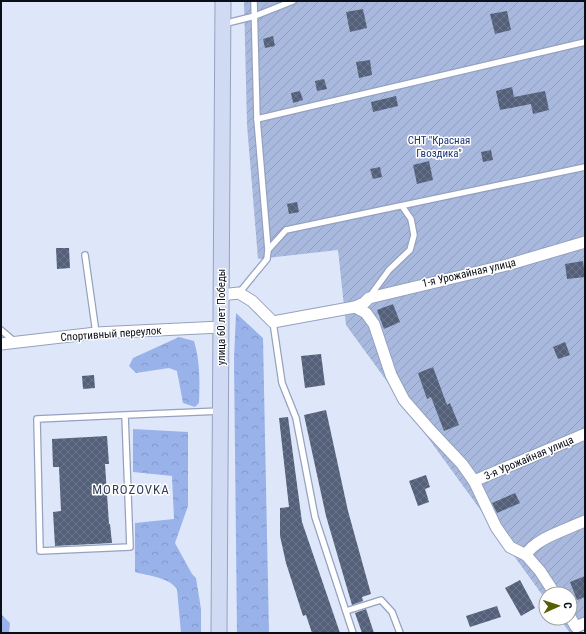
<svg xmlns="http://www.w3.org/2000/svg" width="586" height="634" font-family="'Roboto Condensed',sans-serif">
<defs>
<pattern id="forest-crowns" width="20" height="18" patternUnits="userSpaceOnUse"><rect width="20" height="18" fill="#9ab2ea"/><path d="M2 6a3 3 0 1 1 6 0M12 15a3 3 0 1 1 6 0" fill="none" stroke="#8398c8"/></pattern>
<pattern id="garden-furrows" width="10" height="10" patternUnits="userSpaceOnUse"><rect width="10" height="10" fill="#a9b9dd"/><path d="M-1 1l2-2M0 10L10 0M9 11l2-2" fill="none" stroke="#909ebd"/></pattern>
<pattern id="building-cross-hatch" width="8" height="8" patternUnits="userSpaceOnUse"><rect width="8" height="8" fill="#54607a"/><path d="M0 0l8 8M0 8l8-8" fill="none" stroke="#6c768a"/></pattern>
</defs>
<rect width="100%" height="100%" fill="#dee7fa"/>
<g fill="url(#forest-crowns)">
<path d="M236,313l27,25 6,295h-32l-3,-274z"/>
<path d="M179,337l15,4c6,20 6,41 5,62l-4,4 -12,-4 -6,-32 -8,-3 -33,5 -7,-7 4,-8z"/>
<path d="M133,429l55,3v74l-13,37 17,31 4,4 5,31v24h-20l-4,-44c-9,-12 -28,-13 -42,-17v-49l39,-4 -2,-43 -39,-4z"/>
<path d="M1,614l9,9 -1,10h-8z"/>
</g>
<path fill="url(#garden-furrows)" d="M244,1h341v627l-15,5 -11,-15h11v-24h-24v6l-200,-275 -8,-75 -80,9 -11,-134z"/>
<g fill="url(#building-cross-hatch)">
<path d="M363,9l4,19 -17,4 -4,-20z"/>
<path d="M507,11l4,19 -16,4 -5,-20z"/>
<path d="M273,36l2,10 -10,2 -2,-9z"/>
<path d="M370,60l2,15 -13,3 -3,-16z"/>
<path d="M324,79l3,10 -10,2 -2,-10z"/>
<path d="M512,87l2,10 31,-6 4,19 -16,4 -2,-10 -31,6 -4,-19z"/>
<path d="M300,91l3,9 -10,3 -2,-10z"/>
<path d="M396,96l2,10 -25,6 -2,-10z"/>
<path d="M491,150l2,10 -10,2 -2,-10z"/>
<path d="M429,161l4,19 -16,4 -4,-19z"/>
<path d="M380,167l2,10 -9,2 -3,-10z"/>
<path d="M297,202l2,10 -10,2 -2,-10z"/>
<path d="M56,248h13l1,20 -13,1z"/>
<path d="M583,261l2,16 -18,2 -2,-15z"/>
<path d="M393,304l7,18 -16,7 -7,-19z"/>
<path d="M565,342l5,13 -12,4 -5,-12z"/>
<path d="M321,354l4,31 -20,3 -4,-32z"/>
<path d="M433,367l14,38 3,-2 9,22 -15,6 -13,-34 -4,2 -9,-26z"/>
<path d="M94,375l1,13 -12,1 -1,-13z"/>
<path d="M326,410l22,101 23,83 -9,3 1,4 -11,4 -26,-89 -22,-101z"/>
<path d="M288,417l14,105 38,111h-28l-6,-18 -3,1 -17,-53 -6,-27v-28l9,-1 -10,-89z"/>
<path d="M107,436l2,28h-4l4,60h1l2,19 -57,3 -2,-34 8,-1 -2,-44h-6l-1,-28z"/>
<path d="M426,475l4,12 -5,2 4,13 -11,4 -9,-25z"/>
<path d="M515,493l5,10 -23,10 -5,-10z"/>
<path d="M585,576v21l-8,3 -7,-18z"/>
<path d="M520,580l15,28 -14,8 -16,-28z"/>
<path d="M497,606l4,11 -31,10 -4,-11z"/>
<path d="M366,609l8,24h-12l-7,-20z"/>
</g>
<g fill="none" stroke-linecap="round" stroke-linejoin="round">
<defs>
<g id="lane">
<path d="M223,24l32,-8 38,-15"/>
<path d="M257,119l328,-77"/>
<path d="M268,250l18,-20 299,-63"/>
<path d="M85,255l11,78"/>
<path d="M239,293l28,-34 1,-9 -11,-131 -3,-118"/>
<path d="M370,296l19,-26 21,-20 4,-15 -3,-16 -9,-13"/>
<path d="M273,322l9,61 14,35 19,99 38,116"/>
<path d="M1,330l13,11"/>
<path d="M125,415l-88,4 3,132 90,-4 -5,-132 96,-4"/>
<path d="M346,611l35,-11 11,12 8,21"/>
</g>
<g id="street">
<path d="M220,295l19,-2 13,8 21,21 82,-15 11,6 8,11 17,51 13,25 27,31 31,33 12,17 22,46 14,20 16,8 14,16 15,23"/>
<path d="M355,307l9,-4 5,-5 138,-33 78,-23"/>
<path d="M1,344l95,-11 125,-6"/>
<path d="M474,481l111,-47"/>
<path d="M526,555c8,-16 42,-26 59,-34"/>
<path d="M570,617l6,10 9,-4"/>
</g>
<path id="secondary" d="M219,633l4,-632"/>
</defs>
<use href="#lane" stroke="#95a1bf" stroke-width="8"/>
<use href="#street" stroke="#95a1bf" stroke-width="13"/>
<use href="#secondary" stroke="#95a1bf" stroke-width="17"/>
<use href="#lane" stroke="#fff" stroke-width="5.5"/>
<use href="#street" stroke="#fff" stroke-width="11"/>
<use href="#secondary" stroke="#d0daf2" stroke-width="15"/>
</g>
<g text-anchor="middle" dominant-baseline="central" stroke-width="3" stroke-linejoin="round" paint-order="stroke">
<g font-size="11" fill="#1f3475" stroke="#fff">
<text x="439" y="140">СНТ "Красная<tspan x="439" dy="13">Гвоздика"</tspan></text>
</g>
<g font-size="11" fill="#0a0e18" stroke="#fff">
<text transform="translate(469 273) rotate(-13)">1-я Урожайная улица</text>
<text transform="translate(221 317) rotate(-90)">улица 60 лет Победы</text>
<text transform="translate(111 334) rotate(-4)">Спортивный переулок</text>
<text transform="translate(529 458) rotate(-23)">3-я Урожайная улица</text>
</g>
<g font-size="13" letter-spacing="1" fill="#354059" stroke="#fff">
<text x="131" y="489">MOROZOVKA</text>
</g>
</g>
<rect width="586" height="634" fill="none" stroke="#0a0e18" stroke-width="4"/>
<g transform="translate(558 606) rotate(87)"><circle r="19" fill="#ffffff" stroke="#9d9fa3"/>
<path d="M0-3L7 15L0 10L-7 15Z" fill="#566000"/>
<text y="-6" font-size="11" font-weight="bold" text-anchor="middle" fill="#0a0e18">С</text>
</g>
</svg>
